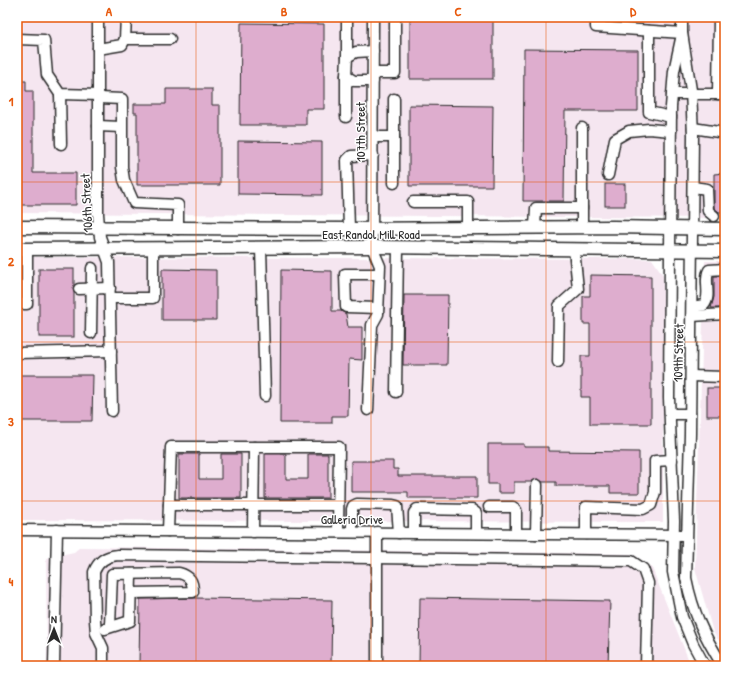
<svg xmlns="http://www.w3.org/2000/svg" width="742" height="683" font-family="'Patrick Hand',sans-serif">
<rect width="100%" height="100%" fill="#fff"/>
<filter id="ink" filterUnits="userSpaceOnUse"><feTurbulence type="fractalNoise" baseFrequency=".025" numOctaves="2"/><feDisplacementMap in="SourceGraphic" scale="8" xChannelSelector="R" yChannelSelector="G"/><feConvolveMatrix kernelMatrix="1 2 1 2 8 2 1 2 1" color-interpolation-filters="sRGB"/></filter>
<g filter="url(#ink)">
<g fill="#f5e6f0">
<path d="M17,17h708v201l-708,-5z"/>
<path d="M17,257l635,2 11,16v247l-646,-2z"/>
<path d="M705,261h20v389l-12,-18 -18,-64z"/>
<path d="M80,547l553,7 19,14 39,98h-644l-1,-108 28,-6z"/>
</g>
<g fill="#deadce" stroke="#2b2b2b">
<rect x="410" y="19" width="83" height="60"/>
<path d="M241,23l83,1v85h-18v16h-66z"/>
<path d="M524,49l114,1v61h-73l-1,90h-41z"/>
<path d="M17,81h9v10h7v82h43v32h-59z"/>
<path d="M166,89h46v16h8v80h-83v-72h-3v-9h32z"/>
<path d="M409,105l84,1 -1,80h-83z"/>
<path d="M238,141l84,1v53l-84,-1z"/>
<path d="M725,173v39h-6l-5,-4v-34z"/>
<rect x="605" y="184" width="20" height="22"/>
<rect x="39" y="269" width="35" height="68"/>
<path d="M162,269l54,1v50h-54z"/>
<path d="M281,270l51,1v40h9l5,3 2,13h14v33l-13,-1 -1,57h-16v7h-52z"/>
<path d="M590,275l61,1v148h-61v-27h-9v-41h9v-32h-7v-28h7z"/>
<path d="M714,276h11v32h-14l3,-11z"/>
<path d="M404,295h44l-1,70h-44z"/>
<path d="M17,375h76l-1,46h-75z"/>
<rect x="707" y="388" width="18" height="28"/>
<path d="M488,444h36v3h24v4l91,1v41h-29v-7h-54v-4h-13l-6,-3 -6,3h-17v11h-16v-9h-10z"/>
<path d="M179,454h20v25h22v-25h20v44h-62z"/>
<path d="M265,454h21v25h22v-25h20v44h-63z"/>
<path d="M351,461h42v8h5v7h79v22h-69v-6h-57z"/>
<path d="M195,598l137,2 -1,66h-192l1,-67z"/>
<path d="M420,598l190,3 -2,65h-189z"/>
</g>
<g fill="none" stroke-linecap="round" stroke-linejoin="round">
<defs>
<g id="minor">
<path d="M98,17v197l2,23 9,25 3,149"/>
<path d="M596,17v10l86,6"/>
<path d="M682,17v16l9,57 2,45 -3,299 -4,144c7,35 18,58 37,88"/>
<path d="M649,31v81l22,5"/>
<path d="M17,39l27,1 3,35 13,19 39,1"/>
<path d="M125,39h45"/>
<path d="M681,39l-7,32 -3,36 -2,291 5,123 -1,51 9,45 11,27 12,22"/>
<path d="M98,49l24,-4 3,-6 1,-22"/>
<path d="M347,57v-40"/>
<path d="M373,73h22v-56"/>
<path d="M373,81h-19l-8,-5 1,-19 9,-5 17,-1"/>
<path d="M60,94l1,50"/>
<path d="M672,94h52"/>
<path d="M718,94l1,-77"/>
<path d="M99,98l23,1v68l2,13 10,23 44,2v24"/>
<path d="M346,117v-41"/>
<path d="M98,126l23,1"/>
<path d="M582,128v99"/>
<path d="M693,128l32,5"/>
<path d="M373,137h21v-38"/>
<path d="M394,137v46"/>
<path d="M608,175l7,-36 14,-8 20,-2 22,2"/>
<path d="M693,187l14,2 1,22 6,5"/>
<path d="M413,202h55v26"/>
<path d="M535,227l1,-19h46"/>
<path d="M349,229l-2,-69 4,-4 22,-1"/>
<path d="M261,248l4,148"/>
<path d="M79,289l31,-1"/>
<path d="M111,298h42v-49"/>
<path d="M17,304h10v-55"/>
<path d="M692,307l12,-2c8,-9 -1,-25 5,-35l16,-1"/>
<path d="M378,308l-32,-1 -1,-33h34"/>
<path d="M692,316l33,-2"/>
<path d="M91,333l1,-65"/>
<path d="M17,353l94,-2"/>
<path d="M558,362l1,-56 19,-17 -4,-40"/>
<path d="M691,376l34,1"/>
<path d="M396,392l2,-144"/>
<path d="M368,410l4,-85 6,-11 2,-48 -8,-19 1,-230"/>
<path d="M670,414h20"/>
<path d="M169,505h169"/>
<path d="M489,507h24l3,3v23"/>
<path d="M17,530l669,5"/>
<path d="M168,531l3,-84h168l-1,85"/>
<path d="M253,532l1,-85"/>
<path d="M352,532v-23l1,-3 4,-2 36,1 4,1 2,27"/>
<path d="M414,533v-20l3,-4 55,1 4,3v20"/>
<path d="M536,534l1,-49"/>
<path d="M586,534v-27l57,2 8,-4 4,-13v-31l17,-1"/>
<path d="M110,626l2,-52 67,-1c11,3 14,8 14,19l-62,1"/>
<path d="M105,629l25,-8 1,-47"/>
<path d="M54,666l3,-136"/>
<path d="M103,666v-18l-7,-15 -1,-13 -1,-48c4,-11 12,-16 24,-17l513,6 12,8 5,14 -2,83"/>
<path d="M377,666v-134"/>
</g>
<g id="major">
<path d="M17,227l332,2 264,-2 112,2"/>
<path d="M17,249l355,-2 353,4"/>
</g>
</defs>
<use href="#minor" stroke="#2b2b2b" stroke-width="13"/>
<use href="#major" stroke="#2b2b2b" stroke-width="15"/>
<use href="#minor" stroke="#fff" stroke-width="10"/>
<use href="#major" stroke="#fff" stroke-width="12"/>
</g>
</g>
<path fill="none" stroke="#e8590c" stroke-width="1" stroke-opacity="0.55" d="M196,17v649M371,17v649M546,17v649M17,182h708M17,342h708M17,501h708"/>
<g text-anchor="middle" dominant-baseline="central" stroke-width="3" stroke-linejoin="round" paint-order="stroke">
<g font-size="13" fill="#2b2b2b" stroke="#fff">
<text transform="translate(360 132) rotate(-90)">107th Street</text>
<text transform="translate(86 203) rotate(-93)">106th Street</text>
<text x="371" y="234">East Randol Mill Road</text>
<text transform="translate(678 353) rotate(-89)">109th Street</text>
<text x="352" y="519">Galleria Drive</text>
</g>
</g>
<rect width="742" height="683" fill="none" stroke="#fff" stroke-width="44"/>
<g transform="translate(54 629)" stroke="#ffffff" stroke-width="3" paint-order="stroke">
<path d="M0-3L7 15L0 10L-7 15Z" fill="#2b2b2b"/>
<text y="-6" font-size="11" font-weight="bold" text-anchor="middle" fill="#2b2b2b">N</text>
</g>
<rect x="22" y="22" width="698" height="639" fill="none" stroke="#e8590c" stroke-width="1.5"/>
<g font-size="13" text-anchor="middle" font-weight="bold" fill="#e8590c">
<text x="109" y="16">A</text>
<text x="284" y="16">B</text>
<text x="458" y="16">C</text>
<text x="633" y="16">D</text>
<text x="11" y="106">1</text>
<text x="11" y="266">2</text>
<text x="11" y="426">3</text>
<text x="11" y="586">4</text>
</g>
</svg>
